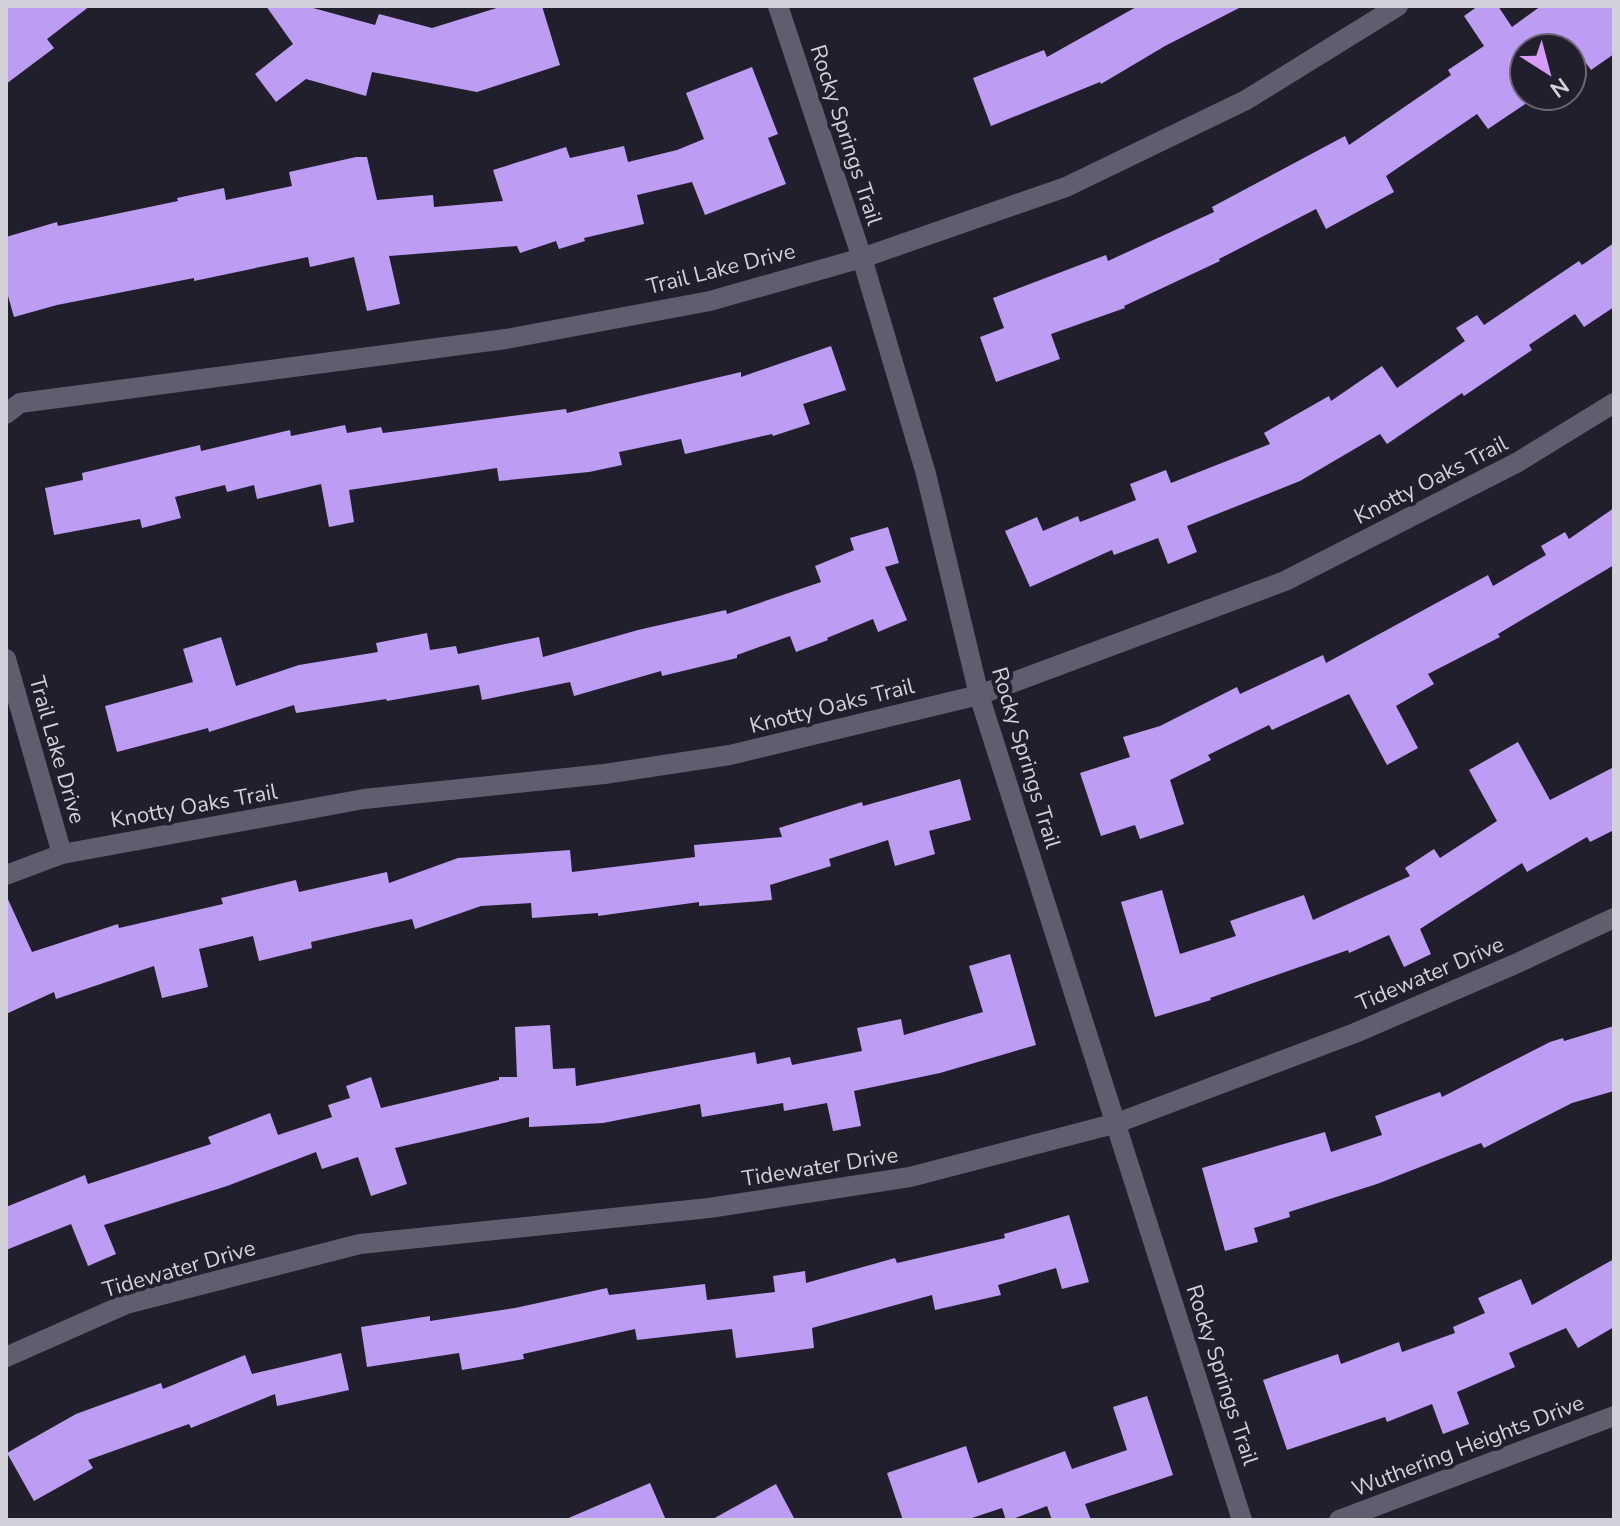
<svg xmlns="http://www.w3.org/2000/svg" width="1620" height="1526" font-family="'Nunito Sans',sans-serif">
<rect width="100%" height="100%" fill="#221f2d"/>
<g fill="#bd9df4">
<path d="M6,6h84l-43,33 7,9 -48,36z"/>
<path d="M266,6h40l69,19 4,-11 53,14 71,-22h39l18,59 -83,27 -105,-20 -6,24 -60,-17 -30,23 -21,-28 38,-30z"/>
<path d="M1138,6h105l-78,40 -64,38 -1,-2 -109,44 -18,-48 71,-28 3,7z"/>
<path d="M1478,6h20l14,21 29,-21h73v48l-23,16 -5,-7 -14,10v-25h-48v48h13l-49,33 -11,-15 -91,62 8,16 -68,37 -10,-20 -97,50 1,2 -96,45 1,2 -74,26 9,25 -64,23 -16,-45 24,-9 -11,-30 113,-43 2,6 106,-49 -2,-5 133,-71 4,9 102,-70 -3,-5 36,-24 -20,-30z"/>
<path d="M752,67l26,67 -10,4 18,46 -81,31 -13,-33 -55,13 7,29 -60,14 1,3 -26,8 -3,-8 -36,12 -3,-7 -128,10 11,48 -33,7 -13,-54 -44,10 -2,-10 -114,24v-3l-137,27 -43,12 -8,-28v-52l51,-15 1,4 120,-25 -1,-3 47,-10 2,12 66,-14 -3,-14 67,-15h11l10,43 56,-5 1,12 69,-6 -10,-31 73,-23 4,11 54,-12 4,16 49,-12 27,-11 -18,-46z"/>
<path d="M1614,243v64l-30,20 -9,-13 -46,31 3,5 -68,46 -2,-3 -75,51 -7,-10 -80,47 -113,45 10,26 -29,12 -10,-26 -44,17 -2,-5 -82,37 -25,-56 32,-14 6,14 35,-15 2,6 56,-22 -6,-16 36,-14 5,13 99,-39 -6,-11 65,-37 2,5 51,-35 15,22 68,-47 -9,-13 21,-13 7,10 95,-64 3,4z"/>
<path d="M831,346l15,44 -43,14 7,20 -37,12 -1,-2 -87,20 -4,-15 -62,13 3,13 -33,7 -90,9 -2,-13 -148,22 5,32 -25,5 -8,-43 -64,15 -3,-14 -27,7 -2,-7 -50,12 6,21 -39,10 -2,-9 -86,16 -9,-47 38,-8 -1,-7 118,-28 1,6 89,-21 1,6 54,-11 2,8 34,-6 2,6 183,-24 1,4 174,-41v5z"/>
<path d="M1614,508v57l-116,69 2,3 -72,37 6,10 -38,22 22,42 -31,17 -38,-71 -77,36 -3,-5 -61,30 3,5 -41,20 14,44 -44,15 -5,-14 -34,11 -21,-63 50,-16 -7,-20 37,-11 77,-39 3,7 83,-39 3,8 162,-88 5,11 53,-31 -5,-9 24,-14 4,7z"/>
<path d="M888,527l11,36 -14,4 22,53 -29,12 -5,-13 -46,19 1,2 -32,12 -6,-16 -53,19v3l-75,18 -1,-5 -87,25 -4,-14 -88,18 -3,-15 -92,16 -1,-2 -90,14 -2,-8 -85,27 -1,-4 -91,24 -12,-46 88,-24 -10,-33 38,-12 15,49 63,-21 79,-13 -2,-9 51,-10 3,17 26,-4 2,8 81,-17 4,20 95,-27 88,-20 1,4 94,-32 -6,-16 39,-16 -4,-12z"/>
<path d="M1518,742l32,58 64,-33v63l-24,12 -3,-5 -60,35 -5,-9 -102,66 11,25 -27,13 -15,-32 -40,18 -1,-3 -138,48 1,2 -56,17 -34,-115 41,-12 18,64 56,-18 -6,-15 74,-26 9,25 97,-44 -5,-8 29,-19 6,9 57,-37 -28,-51z"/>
<path d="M960,779l11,41 -42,11 6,23 -40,12 -7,-26 -59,19 2,7 -61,19 2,15 -73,6v-4l-101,14v-3l-66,5 -1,-15 -50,3 -66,23 -3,-10 -101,23 1,6 -53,13 -6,-25 -54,13 9,38 -46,11 -8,-32 -98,33 -2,-7 -48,22v-119l26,57 86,-28 1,4 104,-24 -2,-6 75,-18 3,12 88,-20 2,11 69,-25 112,-8 2,22 123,-15 -1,-12 88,-8 -3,-9 83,-26 1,4z"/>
<path d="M1010,954l26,91 -96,28 -86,18 7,35 -28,5 -6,-28 -43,8 -1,-8 -81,14 -2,-13 -97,19 -74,4v-10l-134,31 12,36 -36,12 -13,-39 -36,12 -6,-17 -89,34 -123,39 12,29 -28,12 -17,-42 -65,26v-43l79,-32 3,9 123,-40 -3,-7 62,-24 8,22 54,-18 -4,-12 22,-7 -4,-12 25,-9 10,31 118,-28v-3h18l-2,-50 35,-2 3,44 22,-1 1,18 179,-34 2,12 33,-7 2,8 70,-14 -5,-23 44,-9 3,16 79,-23 -14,-46z"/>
<path d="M1614,1026v65l-42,12 -88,45 -3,-5 -104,41 -88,28 1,5 -36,11 4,14 -33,9 -23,-83 123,-36 6,20 51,-17 -7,-19 65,-24 2,5 108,-55 13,-4 1,3z"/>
<path d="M1069,1215l20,67 -27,7 -6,-21 -58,17 3,10 -66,15 -3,-15 -120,33 2,20 -78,10 -4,-29 -95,11 -2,-11 -112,25 1,5 -62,11 -3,-17 -92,14 -6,-40 69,-11v5l85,-13 92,-20 2,7 96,-11 2,16 68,-8 -2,-16 32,-5 1,12 89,-25 2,5 108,-25 -1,-4z"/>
<path d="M1614,1259v68l-36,21 -12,-20 -57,25 6,14 -58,25 12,32 -26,10 -11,-30 -45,18 -2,-5 -98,33 -24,-70 75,-26 3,10 58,-22 3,10 53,-19 -2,-6 32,-14 -7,-15 43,-19 11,26z"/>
<path d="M341,1353l8,37 -72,16 -2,-12 -84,34 -2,-4 -101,36 5,8 -59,33 -27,-48 69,-39 85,-31 2,6 82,-34 7,19z"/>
<path d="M1147,1396l26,79 -88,29 6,16h-39l-5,-14 -37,14h-4l-4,-12 -36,12h-63l-16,-47 79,-27 12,37 87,-32 7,18 55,-19 -14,-43z"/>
<path d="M650,1483l16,37h-102z"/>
<path d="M776,1484l19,36h-84z"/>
</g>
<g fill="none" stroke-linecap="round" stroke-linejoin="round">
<g stroke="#625d6e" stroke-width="20">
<path d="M778,6l84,252 64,216 53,221 263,825"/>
<path d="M6,414l14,-11 486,-64 204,-38 152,-43 204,-71 180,-87 152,-94"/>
<path d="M6,659l56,195"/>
<path d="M6,875l56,-21 302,-55 240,-25 126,-19 249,-60 306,-114 233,-119 96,-59"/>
<path d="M6,1357l120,-53 234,-60 349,-36 201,-31 207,-54 238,-90 158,-68 101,-47"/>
<path d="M1339,1520l275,-104"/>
</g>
</g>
<g text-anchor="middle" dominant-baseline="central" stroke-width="8" stroke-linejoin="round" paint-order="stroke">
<g font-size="22" fill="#d2d0d9" stroke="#221f2d">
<text transform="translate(846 135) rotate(72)">Rocky Springs Trail</text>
<text transform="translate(721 269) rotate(-14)">Trail Lake Drive</text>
<text transform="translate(1431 480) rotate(-27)">Knotty Oaks Trail</text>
<text transform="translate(832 706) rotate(-14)">Knotty Oaks Trail</text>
<text transform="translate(57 750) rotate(74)">Trail Lake Drive</text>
<text transform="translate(1026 758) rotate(73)">Rocky Springs Trail</text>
<text transform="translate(194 806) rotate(-10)">Knotty Oaks Trail</text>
<text transform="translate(1430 974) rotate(-23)">Tidewater Drive</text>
<text transform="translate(820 1167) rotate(-9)">Tidewater Drive</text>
<text transform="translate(179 1269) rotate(-16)">Tidewater Drive</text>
<text transform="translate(1222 1375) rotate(72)">Rocky Springs Trail</text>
<text transform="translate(1468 1446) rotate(-21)">Wuthering Heights Drive</text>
</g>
</g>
<rect width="1620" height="1526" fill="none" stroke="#d2d0d9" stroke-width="16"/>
<g transform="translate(1548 72) rotate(144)"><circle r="38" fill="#221f2d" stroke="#686672" stroke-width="2"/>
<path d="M0-6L14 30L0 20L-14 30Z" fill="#d79bf9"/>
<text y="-12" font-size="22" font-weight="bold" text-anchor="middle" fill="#d2d0d9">N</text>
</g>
</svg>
